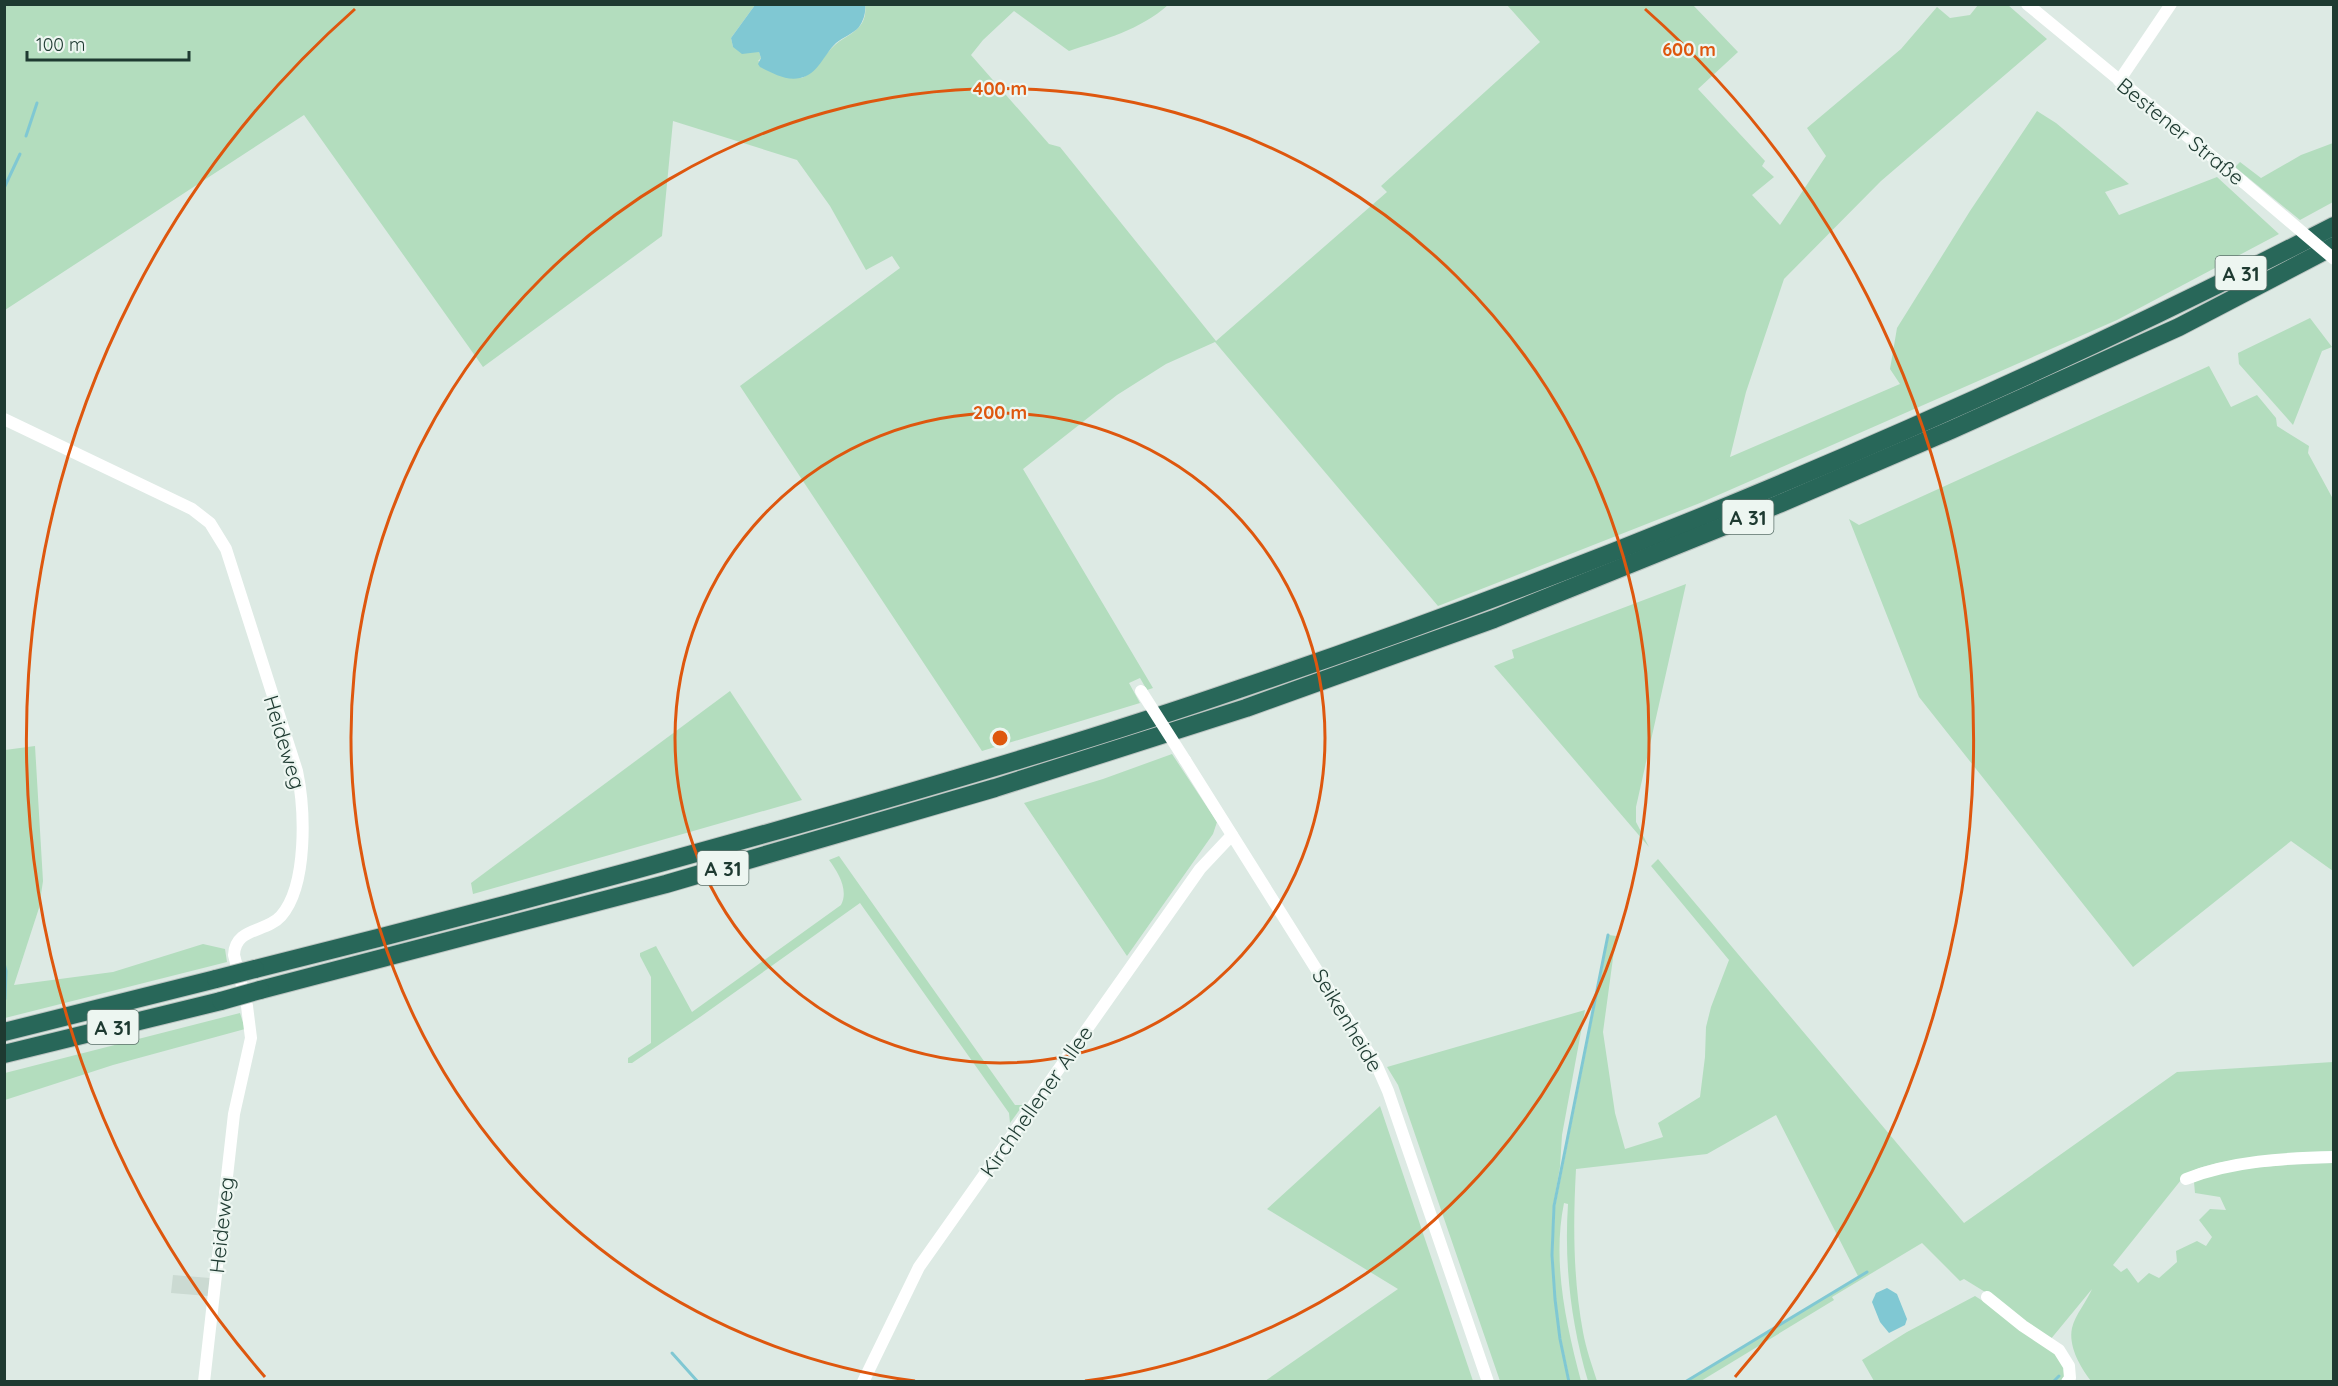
<svg xmlns="http://www.w3.org/2000/svg" width="2338" height="1386" font-family="Quicksand,sans-serif">
<rect width="100%" height="100%" fill="#ddeae4"/>
<path fill="#cbdad2" d="M173,1275l37,3 -2,18 -37,-3z"/>
<g fill="#b3ddbe">
<path d="M5,4l750,1 -24,33 2,9 26,5 2,6 -3,3 44,17c16,-8 21,-23 34,-34 8,-7 20,-11 26,-21 3,-5 4,-12 3,-18h303c-28,25 -63,34 -99,46l-55,-40 -31,29 -12,15 78,89 11,3 156,194 171,-149 -6,-6 159,-144 -33,-37h186l45,47 -40,37 67,72 -3,5 12,11 -22,18 28,30 46,-69 -19,-28 94,-79 36,-42 13,11 20,-3 8,-10h30l39,34 -166,142 -97,98 -38,113 -16,65 170,-73 -10,-15 7,-41 73,-117 67,-100 19,12 73,61 -24,8 14,23 98,-38 62,57 -162,86 -417,183 -262,103 -223,-264 -49,22 -49,31 -94,74 130,219 -6,2 -7,-12 -11,5 11,20 -158,48 -242,-365 160,-118 -8,-12 -26,14 -36,-64 -33,-46 -124,-39 -11,115 -179,131 -179,-252 -299,195z"/>
<path d="M2333,143v59l-33,18 -65,-53 5,-5 21,16 40,-23z"/>
<path d="M2310,318l22,29 -10,4 -29,74 -54,-61 -1,-11z"/>
<path d="M2209,366l22,41 26,-12 19,23 1,8 32,20 -1,7 25,46v372l-42,-30 -158,126 -214,-270 -70,-178 10,6z"/>
<path d="M1686,584l-50,223v15l13,25 -155,-181 20,-8 -2,-8z"/>
<path d="M730,691l72,109 -329,94 -2,-11z"/>
<path d="M35,746l8,135 -4,27 -25,77 99,-13 90,-28 22,5 2,13 -222,56v-268z"/>
<path d="M1172,754l45,68 -4,12 -86,122 -103,-153 79,-24z"/>
<path d="M839,856l176,249h8l-13,18 -1,-10 -149,-210 -160,114 -68,46h-4v-5l23,-15v-66l-11,-21v-3l16,-7 36,66 149,-107c8,-15 -3,-33 -12,-45z"/>
<path d="M1658,859l306,364 213,-151 156,-10v90c-36,3 -119,4 -148,23l-72,90 8,7 6,-4 11,15 11,-10 10,5 18,-16 -1,-11 21,-10 9,5 6,-9 -13,-17 11,-11 16,1 -6,-13 -25,-4 -1,-11 24,-11 67,-6 48,-2v218h-242c-10,-13 -23,-34 -19,-53 3,-13 15,-27 20,-39l-42,51 -60,-45 -26,-16 -4,2 -38,-38 -90,54 2,3 -133,81h-15l181,-109 -9,4 -82,-161 -69,39 -131,15c-3,55 -3,109 7,163 3,17 9,33 14,49h-9c-17,-57 -24,-117 -20,-177l-4,-1c-12,59 2,121 17,178h-11l-9,-42 -5,-40 -3,-44 2,-48 54,-272 7,1 -13,96 12,81 10,36 38,-12 -5,-14 42,-26 5,-40 1,-30 5,-20 18,-47 -78,-94z"/>
<path d="M1585,1010l-23,125 -2,32 -7,39 -2,49 8,83 10,43h-69l-102,-296 -11,-18z"/>
<path d="M240,1013l5,16 -132,36 -108,35v-27z"/>
<path d="M1380,1106l93,275h-208l133,-92 -131,-80z"/>
<path d="M1975,1296l76,49 15,18 -2,18h-9l4,-5 -7,6 -178,-1 -12,-21 45,-28z"/>
</g>
<g fill="#80c8d3">
<path d="M755,5l110,-1c1,8 -1,16 -6,23 -6,7 -16,10 -23,16 -12,11 -18,32 -36,35 -15,3 -27,-5 -40,-11l-2,-3 3,-6 -2,-6 -17,2 -9,-7 -2,-9z"/>
<path d="M1887,1288l10,6 10,25 -2,6 -16,8 -9,-11 -8,-20 4,-9z"/>
</g>
<g fill="none" stroke-linecap="round" stroke-linejoin="round">
<g stroke="#80c8d3" stroke-width="3">
<path d="M26,136l11,-33"/>
<path d="M5,186l15,-32"/>
<path d="M4,428v5"/>
<path d="M4,963l2,8 -1,28"/>
<path d="M672,1353l26,29"/>
<path d="M1569,1382l-9,-43 -5,-40 -3,-44 2,-49 54,-271"/>
<path d="M1685,1382l182,-110"/>
<path d="M2053,1382l6,-6"/>
</g>
<defs>
<g id="highway">
<path d="M255,969c194,-48 388,-100 580,-155 135,-39 271,-79 404,-125 375,-127 743,-282 1095,-463"/>
<path d="M260,990l406,-106 329,-96 251,-80 248,-89 285,-115 172,-74 228,-103 155,-81"/>
<path d="M4,1032l212,-53"/>
<path d="M4,1054l217,-53"/>
</g>
</defs>
<use href="#highway" stroke="#bcc4c1" stroke-width="20"/>
<g stroke="#fff" stroke-width="12">
<path d="M2027,4l216,178"/>
<path d="M2119,81l52,-77"/>
<path d="M4,419l188,90 18,14 16,26 71,222c8,38 11,114 -16,145 -15,17 -46,11 -47,39l13,51 4,32 -17,76 -30,268"/>
<path d="M1185,760l192,306 11,25 100,291"/>
<path d="M2186,1179c45,-18 99,-21 148,-22"/>
<path d="M1987,1297l36,29 36,24 10,16 1,12 -3,4"/>
<path d="M863,1382l56,-115 281,-398 32,-34"/>
</g>
<use href="#highway" stroke="#286759" stroke-width="18"/>
<defs>
<g id="highway-bridge">
<path d="M216,979l39,-10"/>
<path d="M221,1001l39,-11"/>
</g>
</defs>
<use href="#highway-bridge" stroke="#bcc4c1" stroke-width="20" stroke-linecap="butt"/>
<g stroke="#fff" stroke-width="12">
<path d="M2243,182l91,77"/>
<path d="M1141,691l44,69"/>
</g>
<use href="#highway-bridge" stroke="#286759" stroke-width="18"/>
</g>
<g fill="none" stroke="#de570e" stroke-width="3">
<circle cx="1000" cy="738" r="325"/>
<path d="M915 1381A649 649 0 1 1 1085 1381"/>
<path d="M265 1377A974 974 0 0 1 355 9M1645 9A974 974 0 0 1 1735 1377"/>
</g>
<g text-anchor="middle" dominant-baseline="central" stroke-width="4.5" stroke-linejoin="round" paint-order="stroke">
<g fill="#edf6f1" stroke="#5c726b" stroke-width="1.5">
<rect x="2215.5" y="256" width="51" height="34" rx="4.5"/>
<rect x="1722.5" y="500" width="51" height="34" rx="4.5"/>
<rect x="697.5" y="851" width="51" height="34" rx="4.5"/>
<rect x="87.5" y="1010" width="51" height="34" rx="4.5"/>
</g>
<g font-size="20" font-weight="bold" fill="#1e3a31">
<text x="2241" y="273">A 31</text>
<text x="1748" y="517">A 31</text>
<text x="723" y="868">A 31</text>
<text x="113" y="1027">A 31</text>
</g>
<g font-size="21" fill="#1e3a31" stroke="#edf6f1">
<text transform="translate(2181 131) rotate(39)">Bestener Straße</text>
<text transform="translate(285 742) rotate(73)">Heideweg</text>
<text transform="translate(1348 1020) rotate(59)">Seikenheide</text>
<text transform="translate(1036 1101) rotate(-55)">Kirchhellener Allee</text>
<text transform="translate(221 1225) rotate(-84)">Heideweg</text>
</g>
</g>
<circle cx="1000" cy="738" r="9" fill="#de570e" stroke="#edf6f1" stroke-width="3"/>
<g font-size="18" text-anchor="middle" font-weight="bold" fill="#de570e" stroke="#edf6f1" stroke-width="4.5" stroke-linejoin="round" paint-order="stroke">
<text x="1689" y="56">600 m</text>
<text x="1000" y="95">400 m</text>
<text x="1000" y="419">200 m</text>
</g>
<rect width="2338" height="1386" fill="none" stroke="#1e3a31" stroke-width="12"/>
<path d="M27 51v9h162v-9" fill="none" stroke="#1e3a31" stroke-width="3"/>
<text x="36" y="51" font-size="18" fill="#1e3a31" stroke="#edf6f1" stroke-width="4.5" paint-order="stroke">100 m</text>
</svg>
